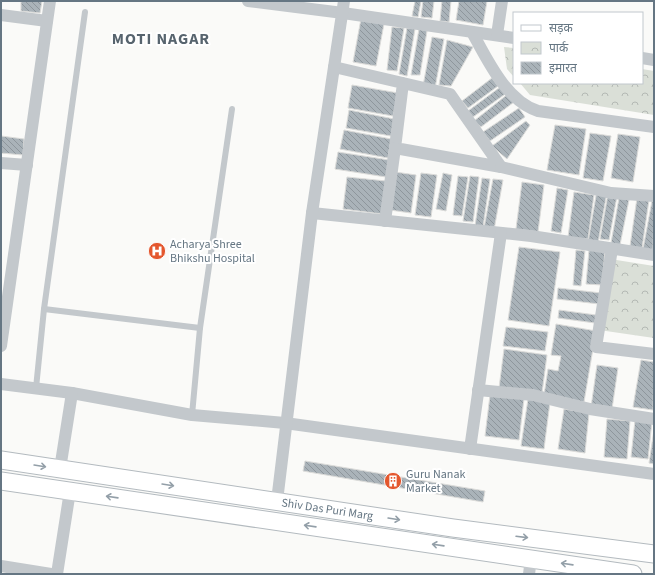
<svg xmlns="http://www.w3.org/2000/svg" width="655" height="575" font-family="'Source Sans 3','Noto Sans Devanagari',sans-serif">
<defs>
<pattern id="park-crowns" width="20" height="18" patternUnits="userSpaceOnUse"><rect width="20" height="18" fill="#dadfd7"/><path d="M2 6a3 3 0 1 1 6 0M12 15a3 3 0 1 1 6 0" fill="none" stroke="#b4b9b4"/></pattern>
<pattern id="building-back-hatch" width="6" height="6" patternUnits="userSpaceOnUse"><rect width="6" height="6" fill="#aab3b9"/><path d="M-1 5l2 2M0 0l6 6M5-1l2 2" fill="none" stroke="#8e969c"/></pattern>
</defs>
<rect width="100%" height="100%" fill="#fafaf8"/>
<g fill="url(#park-crowns)">
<path d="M504,47l10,1v29l-7,-8z"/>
<path d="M642,69l12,2v44l-124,-20 -10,-12h122z"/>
<path d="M604,258l50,8v72l-55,-8z"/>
</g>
<g fill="url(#building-back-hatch)" stroke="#dcdcda">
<path d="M21,1h21l-2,12 -19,-2z"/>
<path d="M415,1h6l-3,16 -6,-1z"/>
<path d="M423,1h11l-2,17 -11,-1z"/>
<path d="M442,1h9l-2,21 -9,-1z"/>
<path d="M459,1h28l-4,24 -27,-5z"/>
<path d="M361,19l23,5 -8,42 -23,-4z"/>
<path d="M392,27l12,1 -7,43 -10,-1z"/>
<path d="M407,28l8,1 -8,47 -8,-2z"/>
<path d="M419,29l8,2 -7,44h-9z"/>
<path d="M432,37l12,2 -9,49 -12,-2z"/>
<path d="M447,40l26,7 -22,39 -12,-1z"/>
<path d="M492,78l6,8 -30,22 -6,-7z"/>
<path d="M352,85l46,8 -5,23 -45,-8z"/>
<path d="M503,85l5,7 -35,25 -5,-6z"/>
<path d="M508,94l6,8 -33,25 -7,-6z"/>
<path d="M519,108l6,9 -35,24 -7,-9z"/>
<path d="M349,110l45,9 -3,17 -45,-8z"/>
<path d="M526,121l4,4 -23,34 -15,-13z"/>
<path d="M555,125l31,4 -7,46 -32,-5z"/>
<path d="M344,130l47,9 -3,19 -48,-9z"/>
<path d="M590,133l21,3 -8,45 -20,-3z"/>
<path d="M618,134l22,3 -7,45 -22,-4z"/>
<path d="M1,136l23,3 -1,16 -22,-2z"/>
<path d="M338,152l51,8 -3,17 -51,-8z"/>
<path d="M395,172l21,3 -5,38 -21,-3z"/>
<path d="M421,173l16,2 -6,42 -16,-2z"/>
<path d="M443,173l9,2 -6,36 -10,-2z"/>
<path d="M458,176l10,1 -6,39 -9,-1z"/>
<path d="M470,176l9,1 -6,45 -10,-1z"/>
<path d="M347,177l39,4 -4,33 -39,-5z"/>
<path d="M482,178l8,1 -7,48 -8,-1z"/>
<path d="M493,179l10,1 -9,50 -10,-2z"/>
<path d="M522,182l22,3 -6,47 -22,-3z"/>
<path d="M557,188l11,2 -7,43 -10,-2z"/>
<path d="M597,190l10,2 -9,51 -10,-1z"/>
<path d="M574,192l20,3 -6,44 -20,-2z"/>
<path d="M608,194l9,2 -8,44 -9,-1z"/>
<path d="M619,198l10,2 -9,45 -9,-2z"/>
<path d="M637,198l12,2 -7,48 -12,-2z"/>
<path d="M652,201h2l-1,50 -10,-2z"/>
<path d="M519,247l41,5 -11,74 -41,-6z"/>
<path d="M576,250l9,1 -4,35 -8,-1z"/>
<path d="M589,250l16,1 -3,34 -16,-1z"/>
<path d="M558,288l43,5 -2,11 -42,-5z"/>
<path d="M559,310l37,5 -1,8 -37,-5z"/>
<path d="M556,324l40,7 -12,71 -40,-7 4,-26 10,2 3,-15 -10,-1z"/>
<path d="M506,327l42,5 -3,19 -42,-5z"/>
<path d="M504,349l43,6 -5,38 -43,-5z"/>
<path d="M641,360l13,2 -1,48 -20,-3z"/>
<path d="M597,365l21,3 -6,41 -21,-2z"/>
<path d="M490,395l34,4 -5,41 -34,-4z"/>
<path d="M528,399l22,3 -6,47 -23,-3z"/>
<path d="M564,409l25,4 -4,40 -27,-4z"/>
<path d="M607,419l23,2 -3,38 -23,-2z"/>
<path d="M635,420l17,1 -4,38 -17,-2z"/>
<path d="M654,430v34l-5,-1z"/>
<path d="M305,461l180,30 -2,11 -180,-31z"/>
</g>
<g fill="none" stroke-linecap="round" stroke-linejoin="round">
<defs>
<g id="secondary">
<path id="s1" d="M1,460l452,68 201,26"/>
<path d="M1,481l632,93"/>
</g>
</defs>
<use href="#secondary" stroke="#b3babf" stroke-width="19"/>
<g stroke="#c3c8cc" stroke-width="6">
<path d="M44,309l156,19"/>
<path d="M36,388l8,-79 41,-297"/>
<path d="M192,415l8,-87 32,-219"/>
</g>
<g stroke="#c3c8cc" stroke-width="12">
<path d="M248,1l95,12 171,25"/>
<path d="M1,15l46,6"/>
<path d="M472,32c15,27 34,69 66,79l116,16"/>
<path d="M497,35l5,-34"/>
<path d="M642,58l12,2"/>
<path d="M334,67c39,9 77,18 116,27l51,73 -106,-19 8,-65"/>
<path d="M1,163l26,2"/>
<path d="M501,167l110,26 43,3"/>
<path d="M312,213l219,23 123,19"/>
<path d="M385,221l10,-73"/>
<path d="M612,249l-16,98 58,7"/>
<path d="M1,346l49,-345"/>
<path d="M1,384l71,9 120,22 93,8 369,51"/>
<path d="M478,390l55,5 57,14 64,10"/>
<path d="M470,449l31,-216"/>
<path d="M60,469l12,-76"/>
<path d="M277,501l35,-288 32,-212"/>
<path d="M1,566l50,8"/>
<path d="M57,574l13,-83"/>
<path d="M529,574l2,-15"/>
</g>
<use href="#secondary" stroke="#fff" stroke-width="17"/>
</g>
<defs><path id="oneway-shaft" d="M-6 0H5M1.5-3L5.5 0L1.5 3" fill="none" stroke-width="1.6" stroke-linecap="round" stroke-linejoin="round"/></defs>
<g stroke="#939fa8">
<use href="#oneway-shaft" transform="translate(40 466) rotate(9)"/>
<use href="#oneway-shaft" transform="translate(168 485) rotate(9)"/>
<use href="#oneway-shaft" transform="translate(112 497) rotate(-172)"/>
<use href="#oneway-shaft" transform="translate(394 519) rotate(9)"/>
<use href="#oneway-shaft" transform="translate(310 526) rotate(-172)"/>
<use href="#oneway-shaft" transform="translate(522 537) rotate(7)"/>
<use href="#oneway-shaft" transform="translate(438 545) rotate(-172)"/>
<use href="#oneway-shaft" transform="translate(567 564) rotate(-172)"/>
</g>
<defs>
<symbol id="hospital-disc" viewBox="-11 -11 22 22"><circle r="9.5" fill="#e4572e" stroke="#fff"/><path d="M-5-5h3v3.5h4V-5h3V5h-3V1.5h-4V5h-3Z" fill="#fff"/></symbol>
<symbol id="building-disc" viewBox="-11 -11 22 22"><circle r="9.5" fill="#e4572e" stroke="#fff"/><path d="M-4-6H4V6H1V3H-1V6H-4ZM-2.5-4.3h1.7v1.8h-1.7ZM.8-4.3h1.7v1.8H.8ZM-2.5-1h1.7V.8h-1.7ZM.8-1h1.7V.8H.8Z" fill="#fff"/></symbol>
</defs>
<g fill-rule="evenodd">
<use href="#hospital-disc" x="147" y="241" width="20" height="20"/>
<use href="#building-disc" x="383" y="471" width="20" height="20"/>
</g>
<g text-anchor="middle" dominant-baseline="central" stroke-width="4" stroke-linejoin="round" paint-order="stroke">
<g font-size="12" fill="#657683" stroke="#fff" text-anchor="start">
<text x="170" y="244">Acharya Shree<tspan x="170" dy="14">Bhikshu Hospital</tspan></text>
<text x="406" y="474">Guru Nanak<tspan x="406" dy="14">Market</tspan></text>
</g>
<g font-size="12" fill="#657683" stroke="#fff">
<text stroke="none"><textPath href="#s1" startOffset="330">Shiv Das Puri Marg</textPath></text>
</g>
<g font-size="16" font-weight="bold" letter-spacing="1" fill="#57646e" stroke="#fff">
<text x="161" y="39">MOTI NAGAR</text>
</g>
</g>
<rect width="655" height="575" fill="none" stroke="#657683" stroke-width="4"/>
<rect x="513" y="12" width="130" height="72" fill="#ffffff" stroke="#c1c8cd"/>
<rect x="521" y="25" width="20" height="6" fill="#ffffff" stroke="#c1c8cd"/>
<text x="549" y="32" font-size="12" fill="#657683">सड़क</text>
<rect x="521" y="42" width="20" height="12" fill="url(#park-crowns)" stroke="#c1c8cd"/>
<text x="549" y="52" font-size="12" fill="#657683">पार्क</text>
<rect x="521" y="62" width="20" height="12" fill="url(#building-back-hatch)" stroke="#c1c8cd"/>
<text x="549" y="72" font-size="12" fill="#657683">इमारत</text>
</svg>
